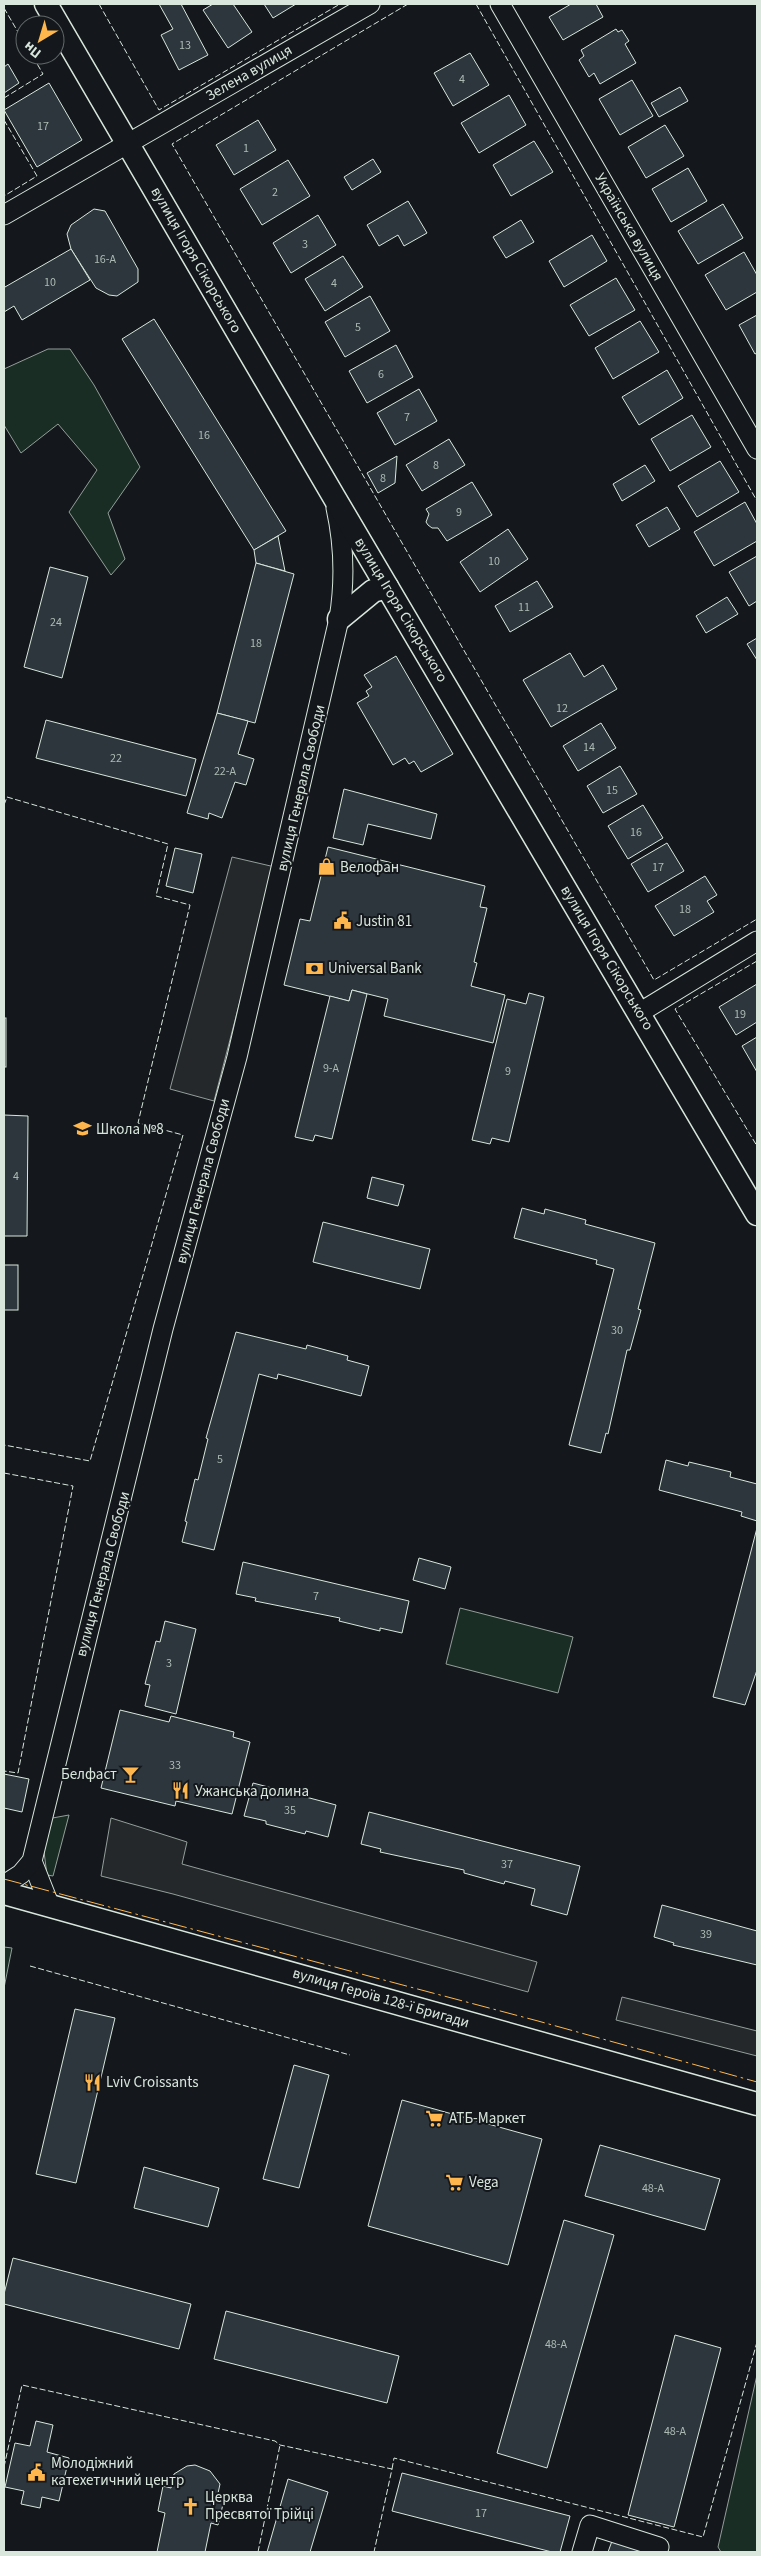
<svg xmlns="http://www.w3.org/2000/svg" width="761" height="2556" font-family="'Source Sans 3',sans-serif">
<rect width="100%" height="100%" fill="#14181c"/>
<g fill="#1a2d24" stroke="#939e99">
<path d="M48,349h22l24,36 46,82 -32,46 17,46 -14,16 -42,-63 28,-42 -39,-46 -37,29 -17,-28v-56z"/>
<path d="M460,1608l113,29 -15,56 -112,-29z"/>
<path d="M69,1815l-16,61 -6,-1 -4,-31 4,-25z"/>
<path d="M4,1947l8,1 -8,40z"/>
<path d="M757,2375v177h-36l-3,-5z"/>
</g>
<g fill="#24282b" stroke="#939e99">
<path d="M232,857l43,10 -61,234 -44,-12z"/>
<path d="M111,1818l76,24 -5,22 355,98 -9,30 -355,-98 -72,-18z"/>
<path d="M622,1997l135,34v25l-141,-36z"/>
</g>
<g fill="#2c363c" stroke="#d8e6dc">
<path d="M159,4h22l27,51 -29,15 -18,-35 12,-6z"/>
<path d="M213,4h20l19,28 -24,16 -25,-38z"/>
<path d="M264,4h32l-23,14z"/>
<path d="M571,4h25l7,13 -40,23 -14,-23z"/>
<path d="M616,29l2,3 4,-2 7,11 -4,3 11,19 -36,21 -6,-11 -5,4 -10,-17 5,-4 -3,-6z"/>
<path d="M470,53l19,32 -36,21 -19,-33z"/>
<path d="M8,64l11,19 -15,10v-26z"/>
<path d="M632,80l21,36 -33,19 -21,-36z"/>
<path d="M49,83l33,57 -45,27 -33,-57z"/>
<path d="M680,87l8,14 -29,16 -8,-14z"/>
<path d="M509,95l17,30 -47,28 -18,-30z"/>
<path d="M258,120l18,30 -42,25 -18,-30z"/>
<path d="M665,125l19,31 -38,22 -18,-31z"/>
<path d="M534,141l19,31 -42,24 -18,-31z"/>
<path d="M373,159l8,13 -29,18 -8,-13z"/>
<path d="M288,160l22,36 -48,29 -22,-36z"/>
<path d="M688,168l19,33 -36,21 -19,-33z"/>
<path d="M408,201l19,32 -23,13 -6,-11 -19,11 -12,-21z"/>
<path d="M723,204l20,34 -45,26 -20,-33z"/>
<path d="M94,209l11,2 33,58v13l-21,14 -8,-1 -13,-7 -25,-39 -4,-15 4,-9z"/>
<path d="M318,215l18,30 -45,28 -18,-30z"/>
<path d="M521,220l13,22 -28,16 -13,-21z"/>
<path d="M592,235l15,26 -43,26 -15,-26z"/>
<path d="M71,249l19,31 -68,40 -8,-14 -10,6v-27l1,2z"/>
<path d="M744,252l13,23v17l-31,18 -21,-35z"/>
<path d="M343,256l20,31 -38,24 -20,-32z"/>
<path d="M616,278l19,32 -46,26 -19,-31z"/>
<path d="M370,296l20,35 -45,26 -20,-35z"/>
<path d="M757,315v38l-2,1 -16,-29z"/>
<path d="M154,319l132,212 -32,19 -132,-211z"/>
<path d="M640,321l19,31 -46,27 -18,-31z"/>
<path d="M396,345l17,32 -46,26 -18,-32z"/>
<path d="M667,370l16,28 -44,27 -17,-28z"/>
<path d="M419,389l18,32 -42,24 -18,-32z"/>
<path d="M692,415l19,32 -41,24 -19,-32z"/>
<path d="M449,439l16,26 -43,26 -16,-26z"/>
<path d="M397,456l-2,27 -17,10 -11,-20z"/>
<path d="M720,461l19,31 -42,25 -19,-31z"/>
<path d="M645,465l10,16 -33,20 -9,-17z"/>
<path d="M472,482l20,33 -45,26 -9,-13h-6l-4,-3 -2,-3 3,-8 -3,-5z"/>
<path d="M745,502l12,22v17l-43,25 -20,-34z"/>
<path d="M667,507l13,22 -31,18 -13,-22z"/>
<path d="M508,529l20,30 -48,33 -20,-30z"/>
<path d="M278,536l7,35 -29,-8 -2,-13z"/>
<path d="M757,556v45l-8,5 -20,-34z"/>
<path d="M256,563l38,11 -39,149 -38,-10z"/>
<path d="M50,567l38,10 -26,101 -38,-11z"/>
<path d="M537,581l16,26 -43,25 -15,-26z"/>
<path d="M727,597l11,17 -32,19 -10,-17z"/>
<path d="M757,638v22l-10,-16z"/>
<path d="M570,653l14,24 19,-12 14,24 -66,38 -28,-47z"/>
<path d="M396,656l57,98 -32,18 -7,-11 -5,3 -4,-6 -12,7 -36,-62 12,-7 -3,-5 6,-4 -8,-12z"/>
<path d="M217,713l31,8 -10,33 16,5 -8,26 -11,-3 -13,36 -13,-5 -1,6 -21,-6z"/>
<path d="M46,720l150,39 -10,37 -150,-38z"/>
<path d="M601,723l15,25 -38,23 -15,-25z"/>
<path d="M620,766l17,28 -34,19 -16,-27z"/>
<path d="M344,789l93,25 -6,25 -63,-15 -5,21 -30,-7z"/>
<path d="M643,805l20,33 -35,21 -20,-33z"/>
<path d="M667,843l17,28 -36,21 -17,-28z"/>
<path d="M328,847l157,39 -5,21 7,1 -13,54 3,1 -6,23 34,9 -12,48 -109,-27 4,-17 -36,-9 -3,11 -65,-16 16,-66 10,2z"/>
<path d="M175,848l27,6 -9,39 -27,-7z"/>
<path d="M705,876l12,19 -10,6 7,11 -40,24 -19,-30z"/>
<path d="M757,984v38l-21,13 -17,-28z"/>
<path d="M352,990l15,4 -35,145 -17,-4 -2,6 -18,-4 35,-141 19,5z"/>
<path d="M529,993l15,4 -35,145 -17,-4 -2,6 -18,-4 35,-141 19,5z"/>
<rect x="4" y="1018" width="2" height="49"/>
<path d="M757,1037v35l-15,-26z"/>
<path d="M4,1115l24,1 -1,120h-23z"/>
<path d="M372,1177l32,8 -6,21 -31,-8z"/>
<path d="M522,1208l22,6 1,-5 41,11 -1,4 70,19 -17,66 3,1 -11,40h-3l-19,84 -2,-1 -5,20 -32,-8 45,-176 -18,-5 1,-4 -83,-22z"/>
<path d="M323,1222l107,27 -10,40 -107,-27z"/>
<rect x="4" y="1265" width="14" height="45"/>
<path d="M236,1332l70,17 1,-4 41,11 -1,4 22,6 -8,30 -83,-22 -1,5 -18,-5 -45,176 -32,-8 5,-20 -2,-1 10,-42 3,1 10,-41 -2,-1z"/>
<path d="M666,1460l22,6 1,-4 42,10 -1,5 27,7v37l-16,-5 1,-4 -83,-22z"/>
<path d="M757,1528v142l-12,35 -32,-8z"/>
<path d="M419,1558l32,9 -6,22 -32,-9z"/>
<path d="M243,1562l166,39 -7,32 -22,-5v3l-41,-10 1,-3 -85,-17 1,-3 -20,-4z"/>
<path d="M165,1621l31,8 -20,85 -31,-8 5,-21 -5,-1 11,-43 4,1z"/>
<path d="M120,1710l49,12 2,-6 63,16 -1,5 17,5 -18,72 -56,-13 -1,5 -74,-18z"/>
<path d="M4,1774l25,5 -7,33 -18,-4z"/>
<path d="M253,1783l83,22 -8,32 -22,-6 -1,3 -39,-10v-3l-22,-5z"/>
<path d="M369,1812l211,54 -13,49 -36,-10 4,-16 -30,-8 -1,3 -40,-11v-3l-84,-18 1,-3 -20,-5z"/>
<path d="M662,1905l95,26v34l-84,-20 1,-2 -20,-6z"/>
<path d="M75,2009l40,9 -39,165 -40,-9z"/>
<path d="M294,2065l35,10 -30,113 -36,-9z"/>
<path d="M402,2100l140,39 -34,126 -140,-39z"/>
<path d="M600,2145l120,34 -15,51 -120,-34z"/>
<path d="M144,2167l75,21 -11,39 -74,-19z"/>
<path d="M564,2220l50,15 -67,233 -50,-15z"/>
<path d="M13,2258l178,46 -12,45 -175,-45v-10z"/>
<path d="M226,2311l173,45 -12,47 -173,-44z"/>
<path d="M675,2335l46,13 -47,179 -46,-12z"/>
<path d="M36,2421l17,4 -6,27 22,6 -10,43 -17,-4 -2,11 -19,-4 3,-13 -19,-4 10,-44 15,3z"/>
<path d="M195,2465l15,6 10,13 -3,14 7,2 -6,25 -7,-2 -6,29h-48l8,-39 -7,-2 5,-25 8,2 3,-14 13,-8z"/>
<path d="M402,2473l168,43 -10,36h-8l-160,-41z"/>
<path d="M288,2479l40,13 -18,60h-43z"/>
<path d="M612,2541l37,11h-41z"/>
</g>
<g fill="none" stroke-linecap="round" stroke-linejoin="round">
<defs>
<g id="minor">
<path d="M500,4l257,445"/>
<path d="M4,215l366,-211"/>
<path d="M639,1013l118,-72"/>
<path d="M32,1861l17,43"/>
<path d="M4,1885l17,-11 11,-13 131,-532 74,-272 102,-438c6,-37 5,-75 -3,-111"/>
<path d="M582,2552l8,-27 69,22 -2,5"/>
</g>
<g id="tertiary">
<path d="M46,4l288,493 423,717"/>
<path d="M339,619l34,-28 14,-4"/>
<path d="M4,1893l753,211"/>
</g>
</defs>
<use href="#minor" stroke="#d8e6dc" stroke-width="21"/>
<use href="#tertiary" stroke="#d8e6dc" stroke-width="25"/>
<use href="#minor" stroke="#14181c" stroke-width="19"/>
<use href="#tertiary" stroke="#14181c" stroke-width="22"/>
<g stroke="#d8e6dc" stroke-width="1" stroke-dasharray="6 2.5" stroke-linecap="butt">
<path d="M99,4l60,106 181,-106"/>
<path d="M408,4l-236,140 482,836 103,-61"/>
<path d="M476,4l281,497"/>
<path d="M4,8l21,36"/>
<path d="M4,98l39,-24 -11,-19"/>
<path d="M4,120l33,56 -33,20"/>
<path d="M4,588v8"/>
<path d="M4,805l3,-8 161,47 -12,52 34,9 -52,218 45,12 -93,326 -86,-16"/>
<path d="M757,961l-82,48 82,137"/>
<path d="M4,1473l69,13 -55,287 -14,-2"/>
<path d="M30,1966l320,89"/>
<path d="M4,2467l18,-82 253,56 5,4 112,24 -18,83"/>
<path d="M392,2469l2,-11 309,79 54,-195"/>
<path d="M258,2552l22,-107"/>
</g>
<path stroke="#ffb74d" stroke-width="1" stroke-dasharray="18 4 2.5 4" stroke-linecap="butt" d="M4,1879l534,142 219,61"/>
</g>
<defs>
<symbol id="shop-bare" viewBox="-9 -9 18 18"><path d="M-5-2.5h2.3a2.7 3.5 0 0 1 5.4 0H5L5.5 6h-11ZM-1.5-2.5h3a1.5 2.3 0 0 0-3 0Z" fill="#ffb74d" stroke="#14181c" stroke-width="2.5" paint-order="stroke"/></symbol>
<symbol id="civic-bare" viewBox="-9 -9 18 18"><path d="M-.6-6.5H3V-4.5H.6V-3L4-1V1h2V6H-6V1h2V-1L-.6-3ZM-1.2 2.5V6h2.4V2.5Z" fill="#ffb74d" stroke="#14181c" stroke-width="2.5" paint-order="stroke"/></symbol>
<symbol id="bank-bare" viewBox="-9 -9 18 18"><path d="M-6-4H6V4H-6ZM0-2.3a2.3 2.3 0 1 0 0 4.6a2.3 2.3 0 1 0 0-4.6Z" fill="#ffb74d" stroke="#14181c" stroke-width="2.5" paint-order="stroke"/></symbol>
<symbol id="school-bare" viewBox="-9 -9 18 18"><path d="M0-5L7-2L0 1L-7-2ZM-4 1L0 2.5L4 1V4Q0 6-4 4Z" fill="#ffb74d" stroke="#14181c" stroke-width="2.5" paint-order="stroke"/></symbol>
<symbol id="bar-bare" viewBox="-9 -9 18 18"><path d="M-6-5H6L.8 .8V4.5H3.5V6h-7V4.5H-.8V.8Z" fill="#ffb74d" stroke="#14181c" stroke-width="2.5" paint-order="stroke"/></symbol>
<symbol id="restaurant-bare" viewBox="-9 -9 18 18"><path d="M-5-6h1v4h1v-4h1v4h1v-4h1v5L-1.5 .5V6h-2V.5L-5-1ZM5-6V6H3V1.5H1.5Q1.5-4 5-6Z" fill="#ffb74d" stroke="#14181c" stroke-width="2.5" paint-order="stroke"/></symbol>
<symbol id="supermarket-bare" viewBox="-9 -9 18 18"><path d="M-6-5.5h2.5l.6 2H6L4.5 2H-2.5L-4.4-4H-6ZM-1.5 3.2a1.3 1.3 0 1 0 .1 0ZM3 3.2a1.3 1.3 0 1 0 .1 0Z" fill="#ffb74d" stroke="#14181c" stroke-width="2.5" paint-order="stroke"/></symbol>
<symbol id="church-bare" viewBox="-9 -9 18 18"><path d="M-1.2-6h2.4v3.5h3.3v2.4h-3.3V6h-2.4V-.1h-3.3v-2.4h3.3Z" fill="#ffb74d" stroke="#14181c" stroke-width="2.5" paint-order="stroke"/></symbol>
</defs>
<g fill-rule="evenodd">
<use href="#shop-bare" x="314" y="854" width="25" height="25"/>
<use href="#civic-bare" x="330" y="908" width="25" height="25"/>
<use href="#bank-bare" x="302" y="956" width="25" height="25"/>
<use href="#school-bare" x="70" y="1116" width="25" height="25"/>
<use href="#bar-bare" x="118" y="1762" width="25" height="25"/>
<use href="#restaurant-bare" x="168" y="1778" width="25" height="25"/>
<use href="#restaurant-bare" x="80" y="2070" width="25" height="25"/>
<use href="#supermarket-bare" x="422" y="2106" width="25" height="25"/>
<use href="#supermarket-bare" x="442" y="2170" width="25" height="25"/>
<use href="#civic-bare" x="24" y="2460" width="25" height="25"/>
<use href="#church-bare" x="178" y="2494" width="25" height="25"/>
</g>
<g text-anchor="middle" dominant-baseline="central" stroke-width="4" stroke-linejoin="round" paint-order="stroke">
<g font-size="12" fill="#adbab4">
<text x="185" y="45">13</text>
<text x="462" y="79">4</text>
<text x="43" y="126">17</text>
<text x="246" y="148">1</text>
<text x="275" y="192">2</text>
<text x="305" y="244">3</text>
<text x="105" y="259">16-А</text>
<text x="50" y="282">10</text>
<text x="334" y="283">4</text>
<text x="358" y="327">5</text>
<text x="381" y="374">6</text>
<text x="407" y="417">7</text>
<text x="204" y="435">16</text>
<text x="436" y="465">8</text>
<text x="383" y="478">8</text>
<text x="459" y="512">9</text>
<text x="494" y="561">10</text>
<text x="524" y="607">11</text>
<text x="56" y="622">24</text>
<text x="256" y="643">18</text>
<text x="562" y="708">12</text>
<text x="589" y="747">14</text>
<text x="116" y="758">22</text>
<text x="225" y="771">22-А</text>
<text x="612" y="790">15</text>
<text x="636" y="832">16</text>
<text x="658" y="867">17</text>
<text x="685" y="909">18</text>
<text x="740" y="1014">19</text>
<text x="331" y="1068">9-А</text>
<text x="508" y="1071">9</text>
<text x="16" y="1176">4</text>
<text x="617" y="1330">30</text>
<text x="220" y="1459">5</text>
<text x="316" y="1596">7</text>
<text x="169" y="1663">3</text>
<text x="175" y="1765">33</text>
<text x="290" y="1810">35</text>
<text x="507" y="1864">37</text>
<text x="706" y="1934">39</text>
<text x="653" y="2188">48-А</text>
<text x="556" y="2344">48-А</text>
<text x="675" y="2431">48-А</text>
<text x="481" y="2513">17</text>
</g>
<g font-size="15" fill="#d8e6dc" stroke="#14181c">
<text transform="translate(249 73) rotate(-30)">Зелена вулиця</text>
<text transform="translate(629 227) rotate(60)">Українська вулиця</text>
<text transform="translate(196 260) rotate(60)">вулиця Ігоря Сікорського</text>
<text transform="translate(401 610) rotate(59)">вулиця Ігоря Сікорського</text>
<text transform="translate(301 788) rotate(-77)">вулиця Генерала Свободи</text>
<text transform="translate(607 958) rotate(59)">вулиця Ігоря Сікорського</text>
<text transform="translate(203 1181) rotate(-75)">вулиця Генерала Свободи</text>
<text transform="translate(103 1574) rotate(-75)">вулиця Генерала Свободи</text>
<text transform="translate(381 1998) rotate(16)">вулиця Героїв 128-ї Бригади</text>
</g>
<g font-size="15" fill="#d8e6dc" stroke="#14181c" text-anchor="start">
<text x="340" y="867">Велофан</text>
<text x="356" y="921">Justin 81</text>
<text x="328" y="968">Universal Bank</text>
<text x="96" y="1129">Школа №8</text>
<text x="117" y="1774" text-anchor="end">Белфаст</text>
<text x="195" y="1791">Ужанська долина</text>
<text x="106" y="2082">Lviv Croissants</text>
<text x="449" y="2118">АТБ-Маркет</text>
<text x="469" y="2182">Vega</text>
<text x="51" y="2463">Молодіжний<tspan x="51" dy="17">катехетичний центр</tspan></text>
<text x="205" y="2497">Церква<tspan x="205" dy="17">Пресвятої Трійці</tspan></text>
</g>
</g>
<rect width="761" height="2556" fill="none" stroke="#d8e6dc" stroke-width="10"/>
<g transform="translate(40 40) rotate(218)"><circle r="24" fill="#14181c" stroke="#626a69"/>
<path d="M0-4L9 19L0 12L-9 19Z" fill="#ffb74d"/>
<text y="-8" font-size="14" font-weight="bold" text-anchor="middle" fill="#d8e6dc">Пн</text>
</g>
</svg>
